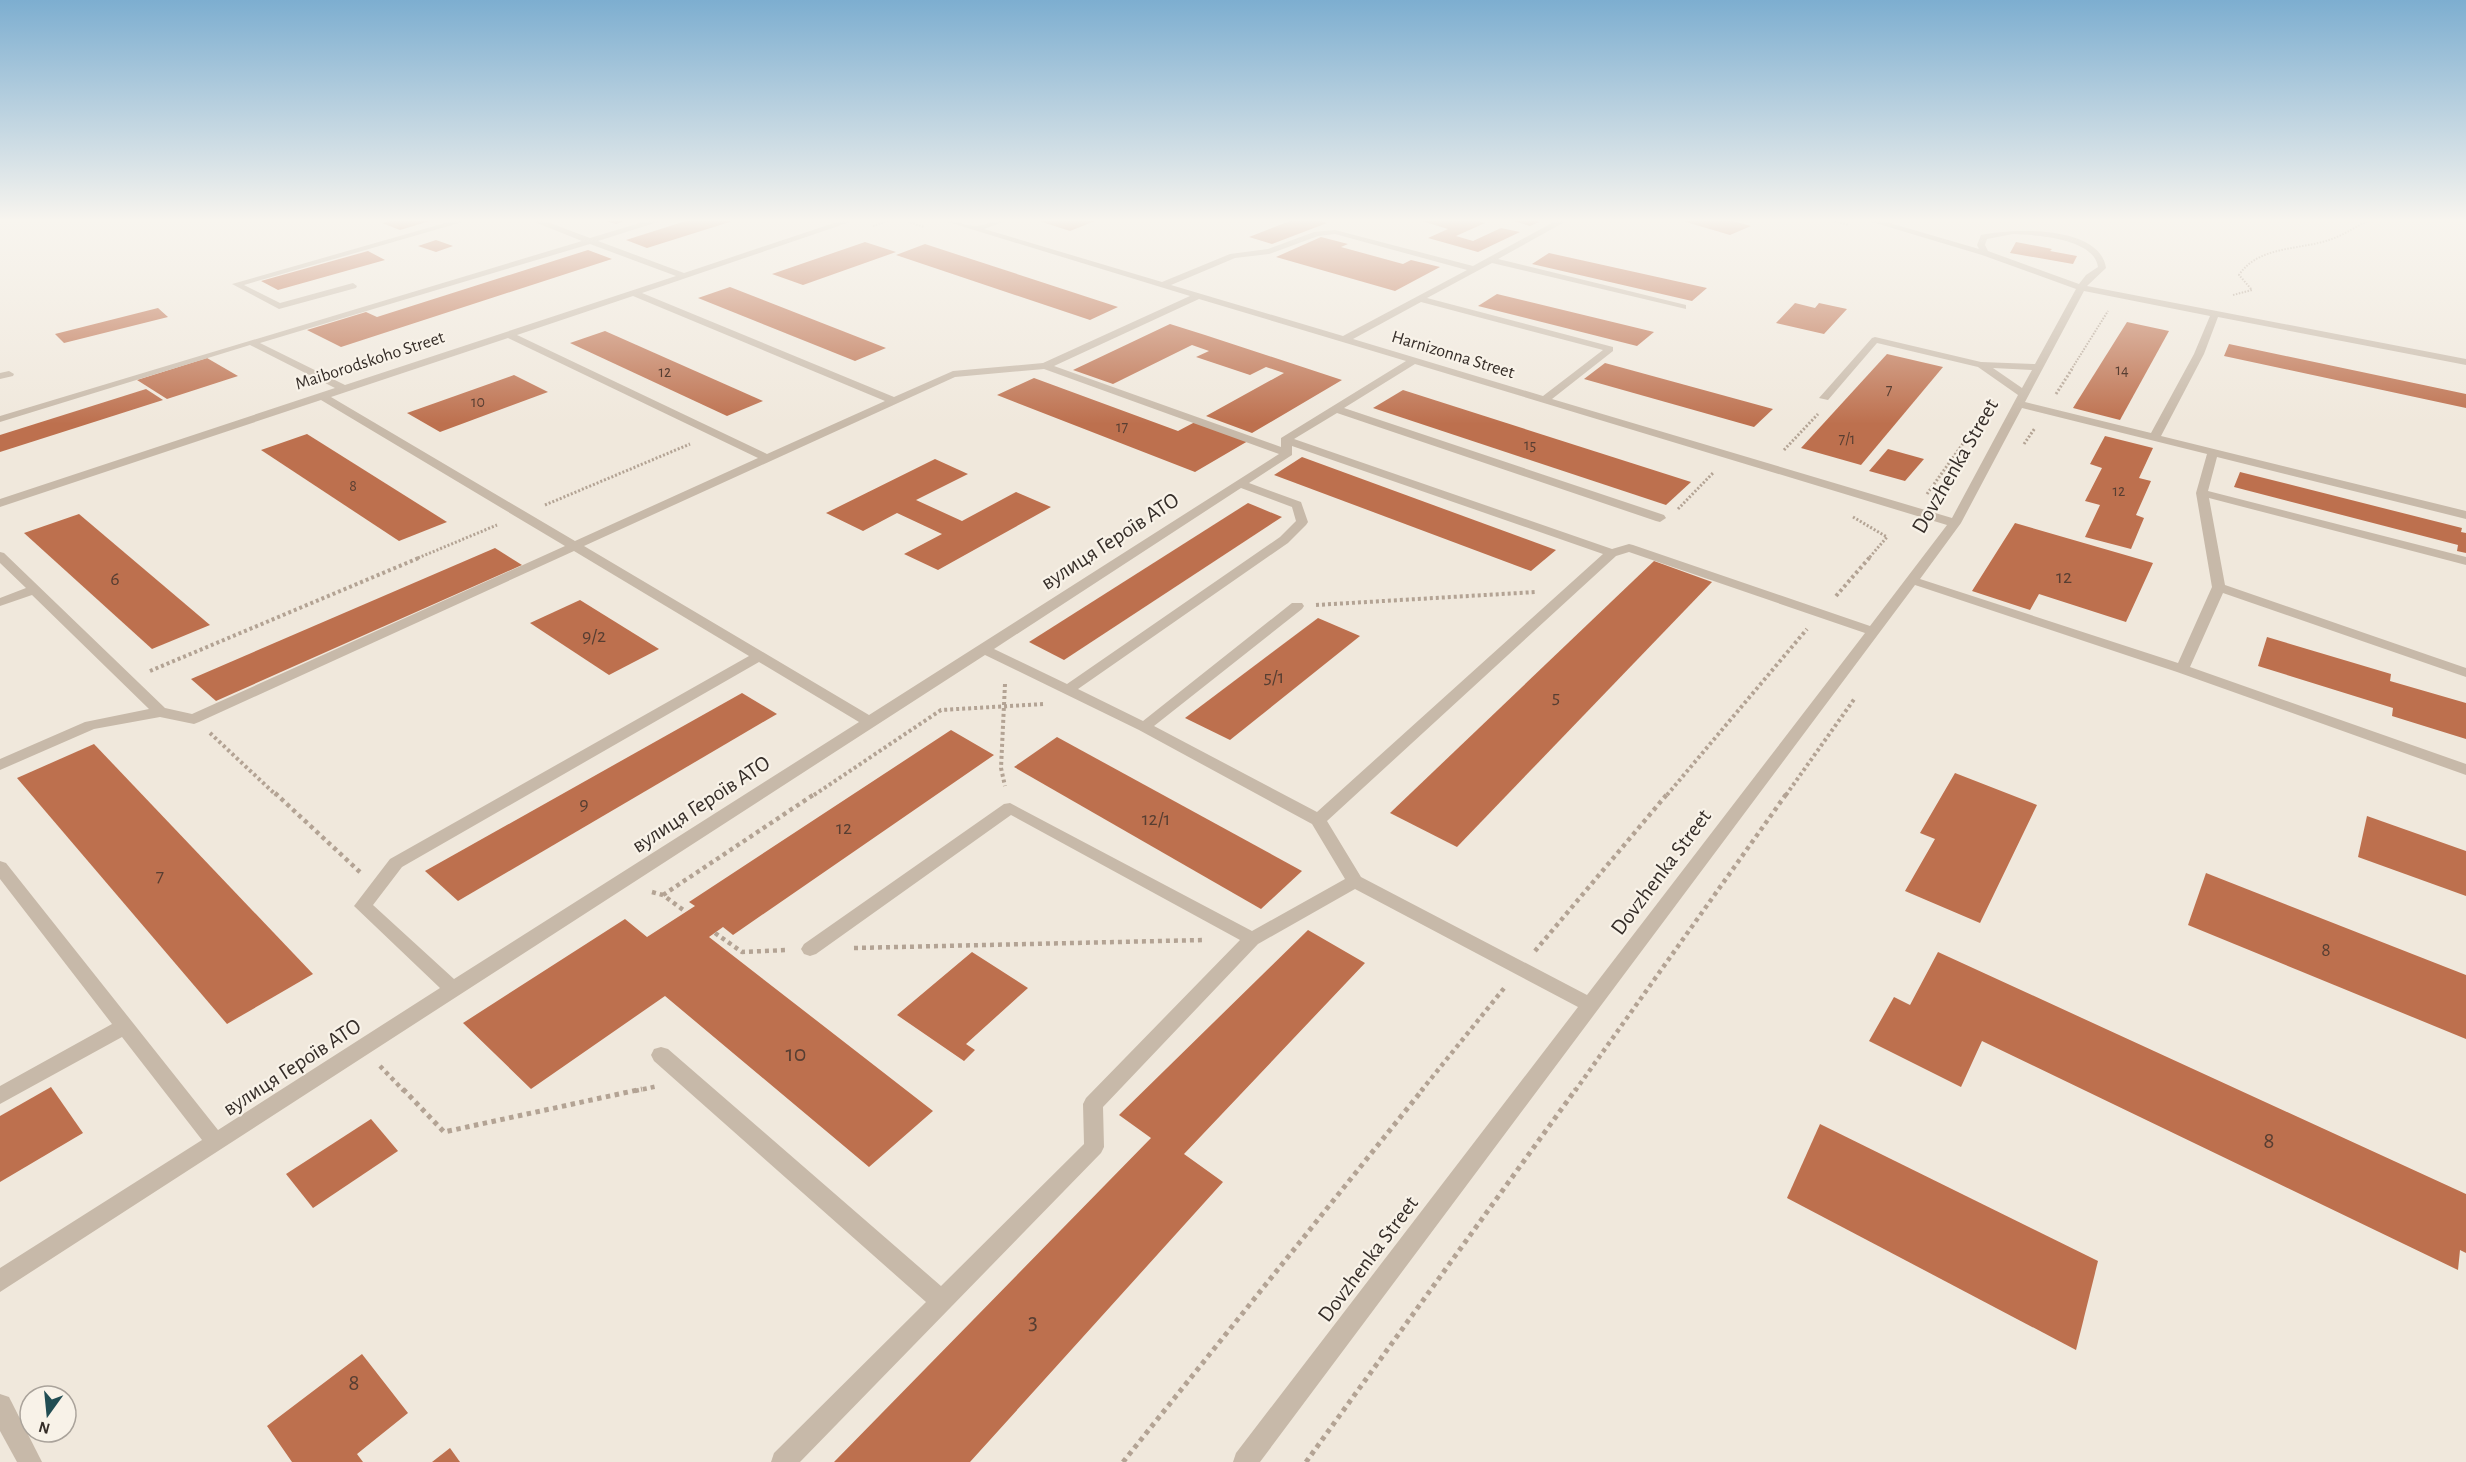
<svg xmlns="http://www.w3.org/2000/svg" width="2466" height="1462" font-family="'Alegreya Sans',sans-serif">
<rect width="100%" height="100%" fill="#f0e8dc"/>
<g fill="#bd704e">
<path d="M396,219h37v1l-33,10 -18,-7z"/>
<path d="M631,219l-15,5 -14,-4v-1z"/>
<path d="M692,219l44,1 -89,28 -21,-8z"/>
<path d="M1033,219h67l-30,12z"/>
<path d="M1295,219h20l12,4 -55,21 -23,-7z"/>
<path d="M1415,219h56l14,4 -29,13 17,5 28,-13 19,4 -42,20 -50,-14 20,-9z"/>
<path d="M1507,219h23l9,3 -9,4z"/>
<path d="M1676,219h50l25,7 -21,9z"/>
<path d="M1321,237l27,7 -7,3 62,17 8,-4 29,7 -45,24 -119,-34z"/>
<path d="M436,240l17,6 -17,6 -18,-6z"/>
<path d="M865,242l31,10 -93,33 -31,-11z"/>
<path d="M2016,242l36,7 -2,2 27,5 -4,8 -63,-11z"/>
<path d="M925,244l193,63 -28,13 -194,-65z"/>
<path d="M588,250l24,9 -271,88 -34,-17 59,-18 11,5z"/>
<path d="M368,251l17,9 -107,30 -17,-9z"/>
<path d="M1549,253l158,35 -15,13 -160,-37z"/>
<path d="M730,287l156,61 -31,13 -157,-63z"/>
<path d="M1497,294l157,38 -17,14 -159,-40z"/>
<path d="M1795,303l20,5 4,-5 28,6 -23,25 -48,-11z"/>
<path d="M158,308l10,9 -104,26 -9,-9z"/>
<path d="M2127,322l42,9 -49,89 -47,-12z"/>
<path d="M1170,324l35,11 137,45 -90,53 -46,-17 78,-43 -18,-6 -16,8 -54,-18 13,-6 -17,-6 -79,39 -40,-14z"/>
<path d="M605,331l158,70 -36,15 -157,-73z"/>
<path d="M2229,344l237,50v14l-242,-52z"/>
<path d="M1887,354l56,13 -82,98 -60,-17z"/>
<path d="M207,358l31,18 -71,23 -30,-19z"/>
<path d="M1605,363l168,46 -19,18 -170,-48z"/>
<path d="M514,375l34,17 -108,40 -33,-19z"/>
<path d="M1034,378l144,53 17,-9 53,19 -53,31 -198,-77z"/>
<path d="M146,389l17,11 -163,52v-17z"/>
<path d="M1403,390l288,92 -25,23 -293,-97z"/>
<path d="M307,434l140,88 -48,19 -138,-91z"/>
<path d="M2105,436l48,12 -14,30 12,3 -15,34 8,3 -13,31 -46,-12 15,-32 -15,-4 17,-33 -12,-4z"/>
<path d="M1888,449l36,10 -19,22 -36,-10z"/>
<path d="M1302,457l254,93 -25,21 -257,-96z"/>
<path d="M935,459l33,15 -52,26 46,21 54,-29 35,15 -113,63 -34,-16 38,-20 -45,-21 -34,18 -37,-18z"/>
<path d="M2240,472l222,56 -1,4 5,1v20l-9,-2 1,-6 -224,-58z"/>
<path d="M1248,503l34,14 -218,143 -35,-18z"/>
<path d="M79,514l131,111 -58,24 -128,-116z"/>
<path d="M2015,523l138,40 -27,59 -87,-28 -9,16 -58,-19z"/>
<path d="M495,548l27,17 -306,136 -25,-22z"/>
<path d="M1654,561l58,21 -255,265 -67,-34z"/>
<path d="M580,600l79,49 -50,26 -79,-52z"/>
<path d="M1318,618l42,18 -130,104 -45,-22z"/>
<path d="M2267,637l124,37 -1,7 76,22v36l-74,-23 1,-8 -135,-42z"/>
<path d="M742,693l35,21 -319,187 -33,-30z"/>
<path d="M951,730l43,25 -261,180 -10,-8 -14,10 224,174 -64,56 -204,-171 -134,93 -68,-66 162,-104 22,18 48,-31 -6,-4z"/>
<path d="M1057,737l245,134 -41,38 -247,-142z"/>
<path d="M94,744l219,230 -86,50 -210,-246z"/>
<path d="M1955,773l82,32 -57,118 -75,-32 30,-52 -15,-6z"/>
<path d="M2367,816l99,35v45l-108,-39z"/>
<path d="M2206,873l260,102v64l-278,-114z"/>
<path d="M1308,930l57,33 -181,191 39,28 -253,280h-136l317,-324 -32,-23z"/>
<path d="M972,952l56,36 -62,56 9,6 -11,11 -67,-46z"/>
<path d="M1938,952l528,242v59l-6,-3 -2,20 -476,-229 -21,46 -92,-46 25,-44 16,8z"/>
<path d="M51,1087l32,46 -83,49v-66z"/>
<path d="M371,1119l27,32 -85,57 -27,-34z"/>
<path d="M1820,1124l278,137 -22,89 -289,-152z"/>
<path d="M362,1354l46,59 -51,41 6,8h-71l-25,-36z"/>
<path d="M450,1448l10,14h-28z"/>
</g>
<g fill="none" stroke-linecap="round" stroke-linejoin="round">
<g stroke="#b3a394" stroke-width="2" stroke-dasharray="1.5 1.5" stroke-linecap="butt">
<path d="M899,219l25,8"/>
<path d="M1826,219l23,6"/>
<path d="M873,226l20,-7"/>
<path d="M2233,295l19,-5 -13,-15c19,-29 60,-25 90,-35 15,-5 28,-14 42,-21"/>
<path d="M2071,370l37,-59"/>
</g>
<g stroke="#b3a394" stroke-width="3" stroke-dasharray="2 2" stroke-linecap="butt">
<path d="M2056,394l16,-25"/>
<path d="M2024,444l11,-16"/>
<path d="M1784,450l34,-36"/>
<path d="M1927,494l67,-94"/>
<path d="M545,505l145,-61"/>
<path d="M1678,509l35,-36"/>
<path d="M1853,517l34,20 -18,21"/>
<path d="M418,558l79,-33"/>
</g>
<g stroke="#b3a394" stroke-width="4" stroke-dasharray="3 3" stroke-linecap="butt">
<path d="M1836,596l34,-39"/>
<path d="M1316,605l220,-13"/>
<path d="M150,671l271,-114"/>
<path d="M1005,684l-4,84 4,18"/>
<path d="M210,733l66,62"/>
<path d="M814,795l127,-85 103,-6"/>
<path d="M1667,795l140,-166"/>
<path d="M1786,795l69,-97"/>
</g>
<g stroke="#b3a394" stroke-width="4.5" stroke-dasharray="4 4" stroke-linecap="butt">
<path d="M275,793l86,80"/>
<path d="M652,892l11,3 23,17"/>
<path d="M663,895l153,-102"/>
<path d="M715,933l27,19 45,-2"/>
<path d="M854,948l350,-8"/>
<path d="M1535,951l133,-158"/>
<path d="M380,1066l24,25"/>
<path d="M635,1091l23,-5"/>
<path d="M1421,1091l84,-104"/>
<path d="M1575,1091l212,-298"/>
</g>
<g stroke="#b3a394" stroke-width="5" stroke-dasharray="4.5 4.5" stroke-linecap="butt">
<path d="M403,1089l41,43 198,-43"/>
<path d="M1123,1462l300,-373"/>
<path d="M1306,1462l270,-373"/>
</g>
<g fill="#c7b9a9" fill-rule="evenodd">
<path d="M459,219h14l-229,66 36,18 73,-20 4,3 -1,2 -77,21 -47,-25z"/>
<path d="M527,219h12l51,19 63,-19h14l-69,22 86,32 162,-54h13l-217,74 252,104 59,-26 90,-8 147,-67 -252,-77c13,0 30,8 39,7 12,-2 21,-7 34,-7l-27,10 178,53 68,-28 38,-5 46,-17 21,-2 138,36 86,-47h11l-72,40 188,46v4l-194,-46 -65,35 186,49v4l-61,48 400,119 66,-123 -40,-28 -101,-24 -49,57 -9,-2 53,-60 3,-1 106,25 54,2 41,-75 -94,-34 -120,-36h14l103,30 -2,-4 4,-10c31,-7 119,-10 125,33l-19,18 379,73v6l-248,-48 -14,37 -43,82 305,75v8l-249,-62 -9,34 258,66v8l-257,-67 16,87 241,83v9l-243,-84 -33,74 276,97v11l-289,-103 -262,-87 -655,877h-27l3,-9 342,-446 -223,-118 -97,55 -155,163 1,40 -3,6 -301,309h-29l3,-9 152,-151 -272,-241 -3,-6 3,-6 7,-2 7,2 273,237 143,-142 -1,-40 3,-6 154,-158 -229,-125 -195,139 -6,2 -6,-2 -3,-5 3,-5 200,-140 6,-1 242,128 93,-52 -33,-55 -173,-94 -154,-75 -985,637v-24l202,-128 -80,-103 -122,67v-18l112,-62 -112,-145v-18l6,2 212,267 222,-142 -86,-82 36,-47 359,-203 -175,-105 -375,171 -5,2 -34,-7 -66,12 -94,41v-11l85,-37 64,-13 -117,-114 -32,11v-8l26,-10 -26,-25v-11l4,1 161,155 27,6 373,-168 -244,-146 -321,107v-8l335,-111 -85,-43 -250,77v-6l582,-175zM1335,234l132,36 -124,66 -172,-51 64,-27 34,-4 49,-18zM2013,234c23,1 81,4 85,33l-12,8 -7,9 -91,-33 -3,-6 2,-6zM590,244l86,32 -331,109 -85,-42zM2084,291l126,25 -16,38 -43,79 -126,-31zM633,296l252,105 -118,53 -250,-119zM1199,299l207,62 -125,77v9l-227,-81zM1421,302l182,48 -60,46 -190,-57zM508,338l250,120 -183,83 -244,-144zM1415,364l532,161 -77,101 -237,-81 -4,-1 -17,5 -318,-110 43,-26 319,108 4,1 6,-4 -2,-3 -320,-107zM1993,368l39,2 -10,18zM1044,369l235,85 -410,261 -285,-169 371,-169zM2022,408l185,46 -11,39 16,94 -34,76 -258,-84 41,-56zM1292,446l311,108 -286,258 -163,-86 148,-117 2,-3 -2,-3h-10l-149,118 -65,-32 210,-146 18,-18 2,-3 -7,-20 -52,-19 43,-28zM1241,488l51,19 4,14 -16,16 -213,147 -73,-35zM1629,552l236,81 -278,362 -226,-118 -34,-56 289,-265zM759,662l100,60 -405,257 -81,-74 29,-38z"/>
<path d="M9,371l5,3 -1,2 -13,3v-6z"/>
<path d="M0,1394l9,3 33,65h-25l-17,-31z"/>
</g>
</g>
<linearGradient id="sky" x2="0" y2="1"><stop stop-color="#7daed0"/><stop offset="0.52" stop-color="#f8f5ef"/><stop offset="1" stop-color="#f8f5ef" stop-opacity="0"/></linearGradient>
<rect width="2466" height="424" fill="url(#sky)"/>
<g text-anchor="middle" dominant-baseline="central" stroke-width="4.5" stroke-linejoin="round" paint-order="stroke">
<g font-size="16" fill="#573e32">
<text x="2122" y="370">14</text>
<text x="665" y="372">12</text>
<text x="1889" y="390">7</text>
<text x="478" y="402">10</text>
<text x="1122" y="427">17</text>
<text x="1847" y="439">7/1</text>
<text x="1530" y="445">15</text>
<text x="353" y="486">8</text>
<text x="2119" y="491">12</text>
</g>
<g font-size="18" fill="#352d28" stroke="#f8f2e8">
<text transform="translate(1453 355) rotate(17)">Harnizonna Street</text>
<text transform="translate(370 361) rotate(-18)">Maiborodskoho Street</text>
</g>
<g font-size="20" fill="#573e32">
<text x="2064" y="577">12</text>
<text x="115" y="579">6</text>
<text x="594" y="636">9/2</text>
<text x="1274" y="677">5/1</text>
<text x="1556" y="697">5</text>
<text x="584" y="804">9</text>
<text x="1156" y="819">12/1</text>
<text x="844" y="828">12</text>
<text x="160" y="876">7</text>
<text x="2326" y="950">8</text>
</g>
<g font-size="22" fill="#352d28" stroke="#f8f2e8">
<text transform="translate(1955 466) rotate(-60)">Dovzhenka Street</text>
<text transform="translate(1110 541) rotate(-33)">вулиця Героїв АТО</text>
<text transform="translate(701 804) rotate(-33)">вулиця Героїв АТО</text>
<text transform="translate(1661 872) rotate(-53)">Dovzhenka Street</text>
<text transform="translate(292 1067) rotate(-33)">вулиця Героїв АТО</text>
<text transform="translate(1368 1259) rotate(-53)">Dovzhenka Street</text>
</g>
<g font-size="24" fill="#573e32">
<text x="796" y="1054">10</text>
<text x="2269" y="1141">8</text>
<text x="1033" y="1322">3</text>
<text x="354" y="1383">8</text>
</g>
</g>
<g transform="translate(48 1414) rotate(195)"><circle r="28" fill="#f8f2e8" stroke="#aaa39b" stroke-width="1.5"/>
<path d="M0-4.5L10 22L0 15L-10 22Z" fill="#214d53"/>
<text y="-9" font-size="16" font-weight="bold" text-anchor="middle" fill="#352d28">N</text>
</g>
</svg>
